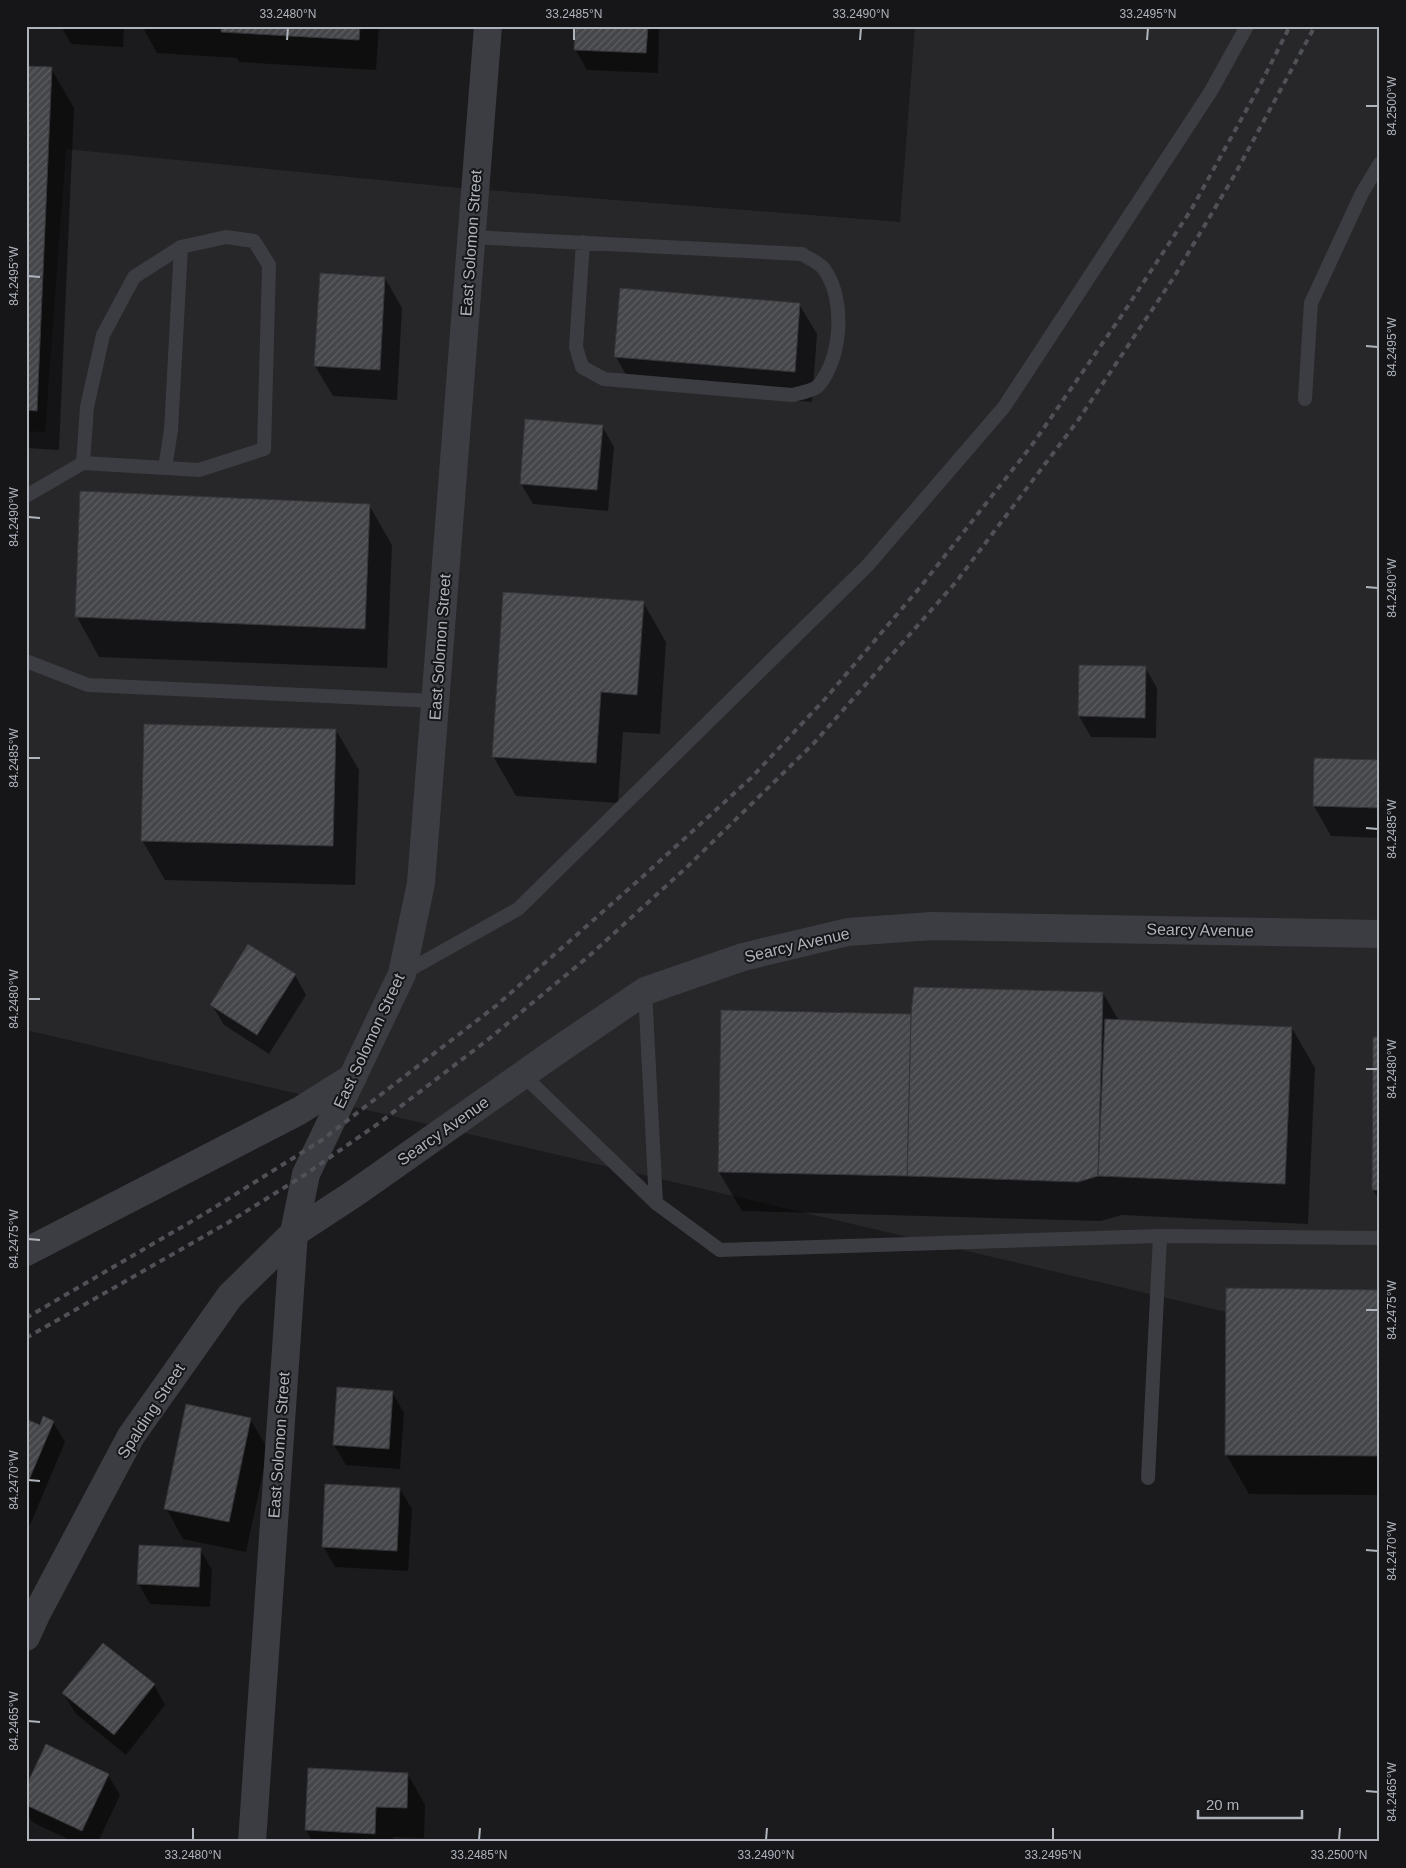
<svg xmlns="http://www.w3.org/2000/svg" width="1406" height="1868" font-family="Helvetica,sans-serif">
<defs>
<pattern id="building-hatch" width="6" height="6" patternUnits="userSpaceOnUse" patternTransform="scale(1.25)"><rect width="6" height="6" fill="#45464a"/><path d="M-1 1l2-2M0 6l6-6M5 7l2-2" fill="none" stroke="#5d5e62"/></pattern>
</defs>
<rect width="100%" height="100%" fill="#1b1b1d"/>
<path fill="#27272a" d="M915,26h465v1322l-1354,-318v-599l19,1 21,-283 394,39 440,34z"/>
<g fill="#0007">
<path d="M61,26h63l-1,21 -52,-3z"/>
<path d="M142,26h237l-3,44 -137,-8 -2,-4 -80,-5z"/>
<path d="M576,26h83l-1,47 -71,-3 -12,-21z"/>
<path d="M26,67l25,1 23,40 -15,342 -33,-2z"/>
<path d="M385,278l17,30 -5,92 -64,-4 -18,-30z"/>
<path d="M799,304l18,30 -5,68 -179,-15 -17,-30z"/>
<path d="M602,426l12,21 -6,64 -75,-7 -12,-20z"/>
<path d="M1380,492v11l-3,-10z"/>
<path d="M369,505l23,40 -5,123 -288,-11 -22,-40z"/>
<path d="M643,602l23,40 -6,92 -37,-2 -5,71 -102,-7 -23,-40z"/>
<path d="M1080,666l65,1 12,21 -1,50 -65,-1 -12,-21z"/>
<path d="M336,730l23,40 -4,115 -190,-5 -23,-40z"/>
<path d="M1315,760l65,1v77l-49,-2 -17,-30z"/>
<path d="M295,975l11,20 -37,59 -45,-29 -12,-20z"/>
<path d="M1103,993l16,28 173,7 23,40 -7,156 -186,-9 -21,6 -359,-10 -23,-39z"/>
<path d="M1374,1038h6v163l-7,-11z"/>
<path d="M1380,1291v204l-131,-1 -23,-40z"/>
<path d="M392,1392l12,21 -4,56 -54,-4 -12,-20z"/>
<path d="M250,1419l18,30 -22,103 -63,-13 -17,-31z"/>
<path d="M26,1420l15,7 12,-5 12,20 -35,83 -4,-1z"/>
<path d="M400,1489l12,20 -4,62 -73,-4 -12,-21z"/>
<path d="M200,1549l12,21 -2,37 -60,-3 -12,-21z"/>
<path d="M154,1685l11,20 -39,50 -50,-41 -12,-20z"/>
<path d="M408,1774l17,31 -1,33 -31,-1v5h-80l-7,-12z"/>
<path d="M108,1775l12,20 -22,47h-24l-42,-20 -6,-10v-23z"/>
</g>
<g fill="url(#building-hatch)" stroke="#353539">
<path d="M196,26h164l-1,14 -138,-8v-4z"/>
<path d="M575,26h73l-2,27 -72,-3z"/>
<path d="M26,66l26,1 -15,344 -11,-1z"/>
<path d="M320,273l65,4 -5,93 -66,-4z"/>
<path d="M620,288l180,15 -5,69 -181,-15z"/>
<path d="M525,419l78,6 -6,65 -77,-6z"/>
<path d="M80,491l290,13 -5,125 -290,-12z"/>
<path d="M503,592l141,9 -7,94 -36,-3 -5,71 -104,-6z"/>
<path d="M1079,665l67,1 -1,52 -67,-2z"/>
<path d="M144,724l192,5 -3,117 -192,-5z"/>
<path d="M1314,758l66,2v48l-67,-2z"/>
<path d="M248,944l48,30 -39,61 -47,-30z"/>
<path d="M914,987l189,5 -5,184 -20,6 -171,-6 4,-162z"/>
<path d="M721,1010l190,4 -4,162 -189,-4z"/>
<path d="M1105,1019l187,8 -7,157 -187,-8z"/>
<path d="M1373,1037h7v153h-8z"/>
<path d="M1226,1288l154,2v166l-155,-1z"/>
<path d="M337,1387l56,4 -4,58 -56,-4z"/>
<path d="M186,1404l65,14 -22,104 -65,-13z"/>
<path d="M43,1416l11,5 -28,66v-68l14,6z"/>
<path d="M325,1484l75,4 -3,63 -75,-4z"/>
<path d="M139,1545l62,3 -2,39 -62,-3z"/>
<path d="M103,1643l52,41 -41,51 -52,-42z"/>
<path d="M46,1744l63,30 -27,57 -56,-26v-19z"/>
<path d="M308,1768l100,5 -1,35 -31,-1 -1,27 -70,-4z"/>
</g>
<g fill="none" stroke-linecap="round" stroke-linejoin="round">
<g stroke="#3c3d42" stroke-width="14">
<path d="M471,237l331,17c6,4 18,9 22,15 22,30 18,90 -6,117 -5,5 -18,7 -26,9l-188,-16 -22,-12 -6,-20 7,-105"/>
<path d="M1305,399l6,-96 51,-110 18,-30"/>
<path d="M165,468l6,-38 10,-183"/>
<path d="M26,496l57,-33 116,7 65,-21 5,-184 -15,-24 -28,-4 -45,10 -47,30 -31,58 -16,72 -4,56"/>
<path d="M26,661l62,24 347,16"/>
<path d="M402,974l116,-65 350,-344 136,-158 207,-316 36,-65"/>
<path d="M645,991l11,212 64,47 440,-14 220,2"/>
<path d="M523,1075l133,128"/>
<path d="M1148,1478l12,-242"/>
</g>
<g stroke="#3c3d42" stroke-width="28">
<path d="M26,1252l273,-141 54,-34"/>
<path d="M252,1842l42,-609 12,-59 96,-200 19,-91 67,-857"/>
</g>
<path stroke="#3c3d42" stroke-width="28" d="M26,1637l11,-24 94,-177 99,-140 64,-63 61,-40 196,-138 94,-64 98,-34 105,-25 84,-6 448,8"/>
<g stroke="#4f5157" stroke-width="4" stroke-dasharray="6 5" stroke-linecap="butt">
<path d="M26,1318l178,-104 118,-74 175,-135 143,-126 111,-101 74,-79 97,-114 110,-140 88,-127 71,-108 67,-121 32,-63"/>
<path d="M26,1338l203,-116 77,-48 73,-51 111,-85 99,-82 98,-89 127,-124 142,-161 123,-163 95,-142 60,-101 81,-150"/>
</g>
</g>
<path fill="none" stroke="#aeb3bc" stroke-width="2" d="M287,40l1,-12M574,40v-12M860,40l1,-12M1147,40l1,-12M1366,106h12M28,276l12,1M1366,346l12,1M28,517l12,1M1366,587l12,1M28,758h12M1366,828l12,1M28,999h12M1366,1069h12M28,1239l12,1M1366,1310h12M28,1480l12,1M1366,1550l12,1M28,1721l12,1M1366,1791l12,1M193,1840v-12M479,1840l1,-12M766,1840l1,-12M1053,1840v-12M1339,1840l1,-12"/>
<g text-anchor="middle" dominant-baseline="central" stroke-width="4" stroke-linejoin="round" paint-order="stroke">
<g font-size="16" fill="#aeb3bc" stroke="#161618">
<text transform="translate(471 243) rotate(-86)">East Solomon Street</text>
<text transform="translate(440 647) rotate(-86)">East Solomon Street</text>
<text transform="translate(1200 930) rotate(1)">Searcy Avenue</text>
<text transform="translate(797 945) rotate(-13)">Searcy Avenue</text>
<text transform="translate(369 1041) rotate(-65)">East Solomon Street</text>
<text transform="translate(443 1131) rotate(-35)">Searcy Avenue</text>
<text transform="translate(151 1411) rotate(-57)">Spalding Street</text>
<text transform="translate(279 1445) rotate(-86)">East Solomon Street</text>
</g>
</g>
<rect width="1406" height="1868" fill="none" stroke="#161618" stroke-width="55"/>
<path d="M1198 1810v8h104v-8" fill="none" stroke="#aeb3bc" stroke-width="2.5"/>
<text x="1206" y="1810" font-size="15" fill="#aeb3bc" stroke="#161618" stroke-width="4" paint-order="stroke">20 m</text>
<rect x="28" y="28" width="1350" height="1812" fill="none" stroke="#aeb3bc" stroke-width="2"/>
<g font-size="12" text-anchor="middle" fill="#aeb3bc">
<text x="288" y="18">33.2480°N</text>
<text x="574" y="18">33.2485°N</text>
<text x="861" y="18">33.2490°N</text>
<text x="1148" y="18">33.2495°N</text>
<text transform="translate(1392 106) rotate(-90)" y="4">84.2500°W</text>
<text transform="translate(14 276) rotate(-90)" y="4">84.2495°W</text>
<text transform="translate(1392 347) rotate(-90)" y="4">84.2495°W</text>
<text transform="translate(14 517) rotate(-90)" y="4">84.2490°W</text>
<text transform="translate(1392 588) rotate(-90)" y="4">84.2490°W</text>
<text transform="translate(14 758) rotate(-90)" y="4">84.2485°W</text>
<text transform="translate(1392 829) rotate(-90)" y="4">84.2485°W</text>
<text transform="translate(14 999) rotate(-90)" y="4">84.2480°W</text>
<text transform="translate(1392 1069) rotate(-90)" y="4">84.2480°W</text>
<text transform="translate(14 1239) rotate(-90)" y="4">84.2475°W</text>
<text transform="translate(1392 1310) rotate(-90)" y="4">84.2475°W</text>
<text transform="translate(14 1480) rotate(-90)" y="4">84.2470°W</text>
<text transform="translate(1392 1551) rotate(-90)" y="4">84.2470°W</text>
<text transform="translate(14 1721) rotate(-90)" y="4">84.2465°W</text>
<text transform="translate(1392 1792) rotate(-90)" y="4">84.2465°W</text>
<text x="193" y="1859">33.2480°N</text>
<text x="479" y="1859">33.2485°N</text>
<text x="766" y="1859">33.2490°N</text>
<text x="1053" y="1859">33.2495°N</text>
<text x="1339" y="1859">33.2500°N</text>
</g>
</svg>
